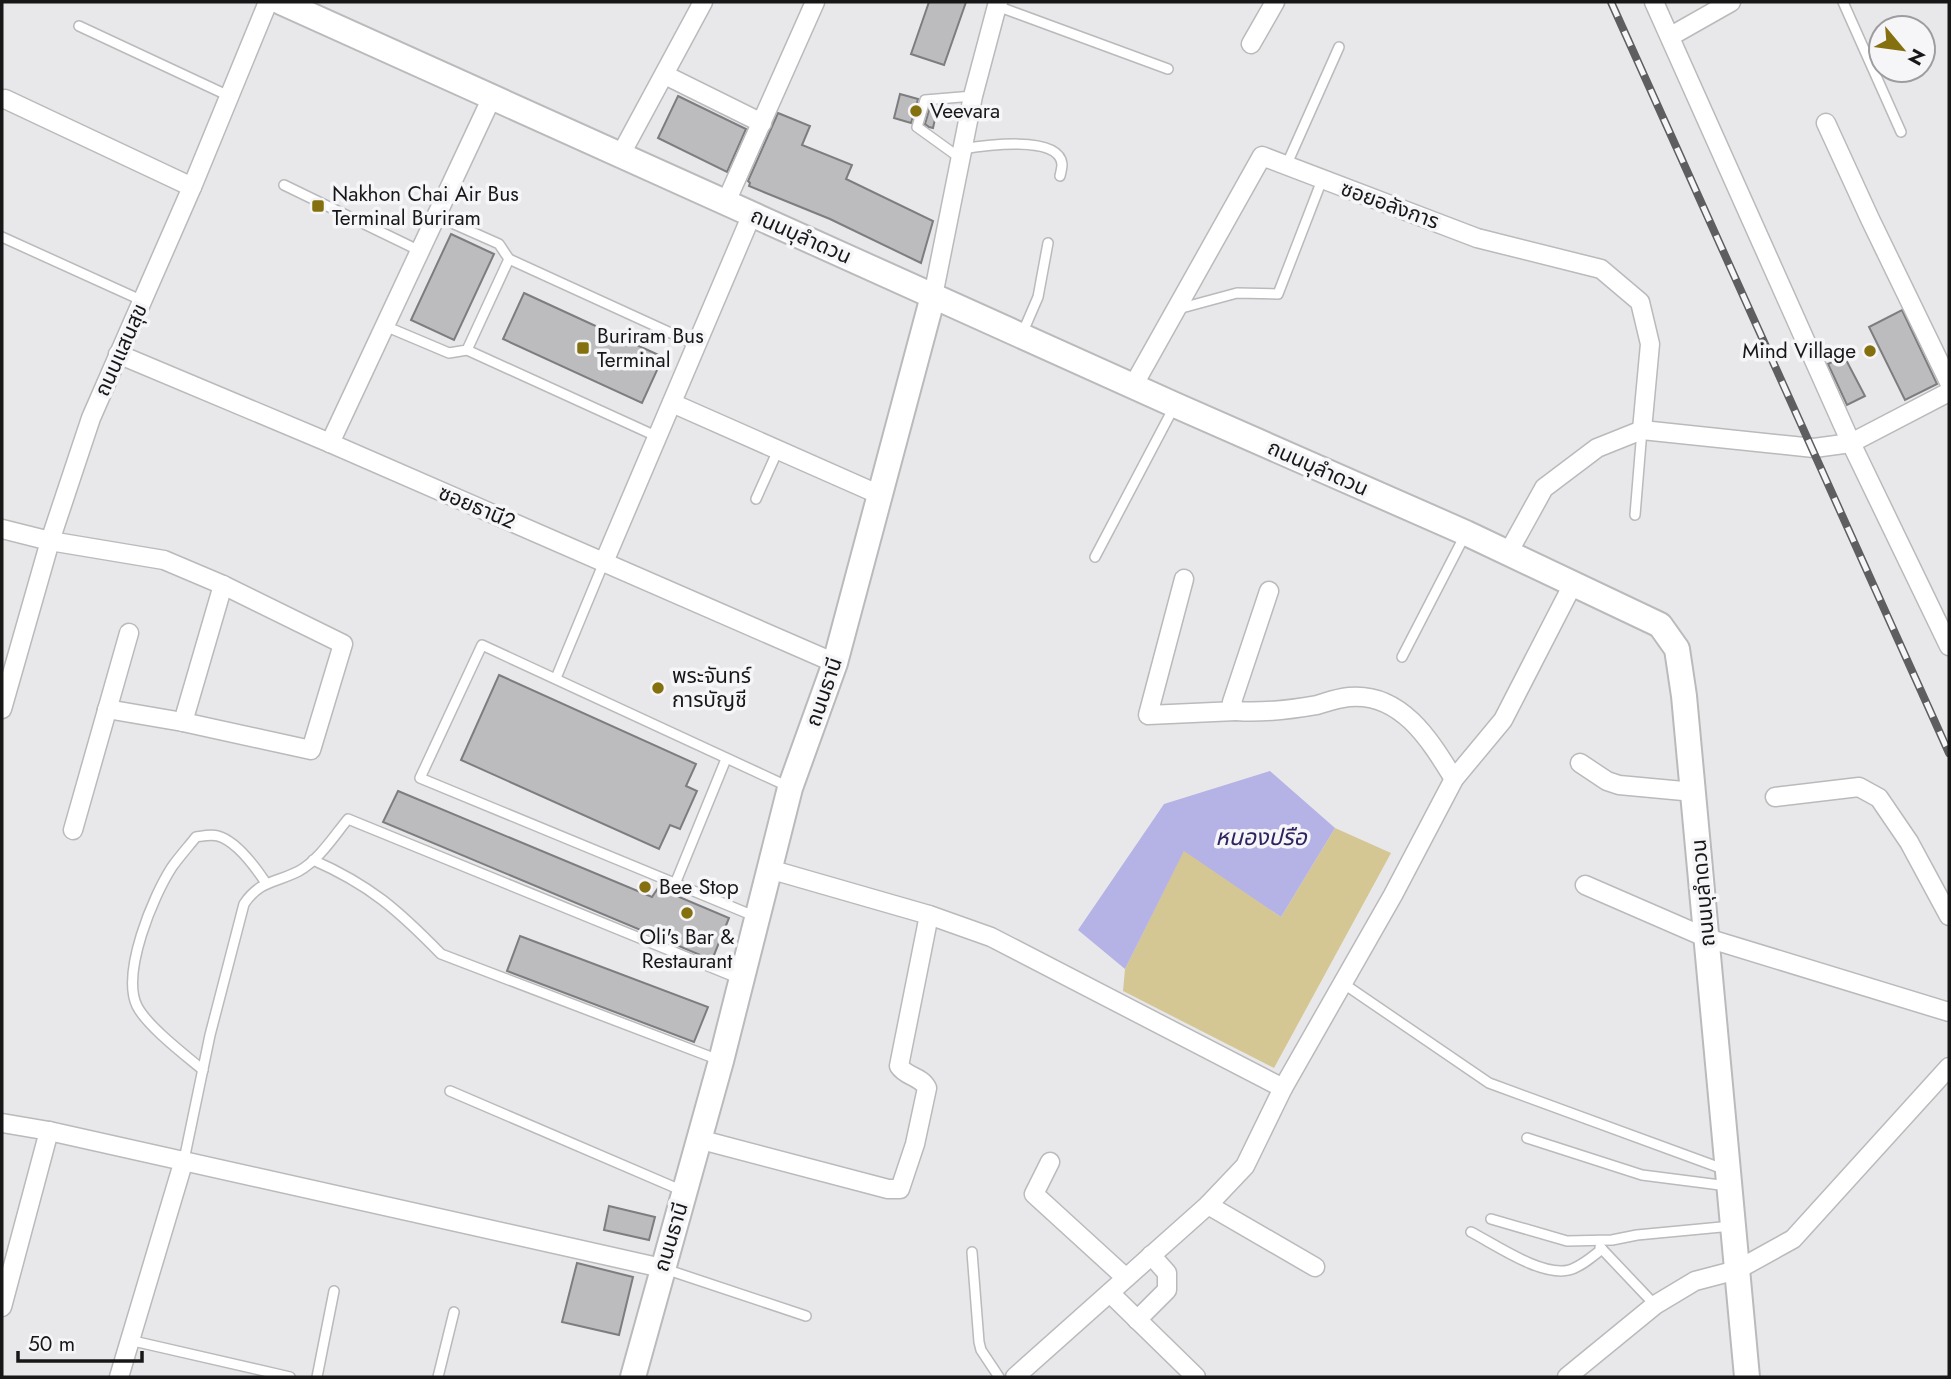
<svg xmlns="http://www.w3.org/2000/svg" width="1951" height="1379" font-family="Jost,'Noto Sans Thai',sans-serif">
<rect width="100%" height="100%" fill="#e8e8eb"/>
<path fill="#d5c793" d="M1335,828l56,25 -117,215 -151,-77 2,-22 59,-119 97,67z"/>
<path fill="#b5b2e5" d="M1270,771l65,57 -54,89 -97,-66 -59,118 -47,-39 86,-126z"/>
<g fill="#bcbcbf" stroke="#7d7d80" stroke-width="2">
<path d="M929,2h37l-22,63 -33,-11z"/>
<path d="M900,94l18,5 -7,24 -17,-5z"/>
<path d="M678,96l68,33 -19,43 -69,-34z"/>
<path d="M938,106l-5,22 -4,-1 -4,-3 5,-17z"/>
<path d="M778,113l32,13 -8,19 50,20 -6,14 87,42 -12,42 -91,-44 -81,-33 1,-3 -2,-2z"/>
<path d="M451,234l43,20 -40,86 -43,-20z"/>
<path d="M524,293l139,64 -21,46 -139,-64z"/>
<path d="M1902,310l35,74 -32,16 -36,-73z"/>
<path d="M1844,356l21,40 -18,9 -19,-41z"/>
<path d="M499,675l197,89 -10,22 11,5 -17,38 -10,-4 -11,24 -198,-89z"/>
<path d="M398,791l254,106 6,-9 71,30 -17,42 -329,-138z"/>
<path d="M520,936l188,71 -14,35 -187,-71z"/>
<path d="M609,1206l46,11 -6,23 -45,-10z"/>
<path d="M577,1263l56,14 -14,58 -57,-13z"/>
</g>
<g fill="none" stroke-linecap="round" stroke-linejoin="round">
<defs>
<g id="lane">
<path d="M1843,2l58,130"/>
<path d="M997,6l171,63"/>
<path d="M79,26l150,70"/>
<path d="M962,149c19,-3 97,-15 100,15 0,4 -1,8 -2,12"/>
<path d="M960,158l-43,-31 8,-27 48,-4"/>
<path d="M1286,166l53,-119"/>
<path d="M284,185l136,66"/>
<path d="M2,237l141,64"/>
<path d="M509,259l188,86"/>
<path d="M1178,309l59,-16 41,1 44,-114"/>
<path d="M385,326l64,27 18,-3 42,-91 -10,-15 -63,-28"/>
<path d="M1022,334l16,-37 10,-54"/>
<path d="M467,350l191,87"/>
<path d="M756,499l22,-49"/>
<path d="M1635,515l7,-85"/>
<path d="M1095,557l79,-150"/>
<path d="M1402,657l63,-122"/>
<path d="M556,678l48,-116"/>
<path d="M313,860c57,25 85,50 128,94l278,106"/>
<path d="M675,884l51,-125"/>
<path d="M754,916l-334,-138 62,-133 307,142"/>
<path d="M1344,984l145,99 237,87"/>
<path d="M203,1070c-18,-15 -56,-44 -66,-64 -16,-33 16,-110 35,-139 7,-10 16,-20 24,-30 7,-1 15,-3 22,-1 18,5 38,32 48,47"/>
<path d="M450,1091l233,100"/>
<path d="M1527,1138l115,37 86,11"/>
<path d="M184,1160l26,-125 34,-131c16,-24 32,-21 55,-33 20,-11 35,-35 49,-52l392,160"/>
<path d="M1491,1219l76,22 45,-1 25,-5 95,-9"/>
<path d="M1471,1232c25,13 71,45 98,38 12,-3 24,-14 33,-21"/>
<path d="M1600,1247l55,58"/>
<path d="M972,1252l7,90 2,8 18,27"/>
<path d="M665,1269l141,47"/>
<path d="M129,1340l161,37"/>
<path d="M317,1377l17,-86"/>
<path d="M438,1377l16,-65"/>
</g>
<g id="street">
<path d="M1654,2l197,441 98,203"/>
<path d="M1671,36l60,-34"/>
<path d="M1251,44l24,-42"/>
<path d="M665,75l97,48"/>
<path d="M5,99l187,88"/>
<path d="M1826,123l44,96 79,163"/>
<path d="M621,154l82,-152"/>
<path d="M726,202l89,-200"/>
<path d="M933,296l40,-200 25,-94"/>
<path d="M118,354l212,89 505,220"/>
<path d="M1133,386l129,-230 215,82 124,31 39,33 10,42 -8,86"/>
<path d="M672,403l208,92"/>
<path d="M330,443l162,-346"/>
<path d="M2,529l48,12 114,19 59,25 120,59 -32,106 -128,-28 -76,-13"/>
<path d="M1508,553l36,-65 53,-40 45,-18 172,18 37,-5 98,-51"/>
<path d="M604,562l148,-348"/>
<path d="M1184,579l-36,136 88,-4"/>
<path d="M1269,591l-37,111 4,9c28,2 53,-1 81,-6 10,-3 21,-7 32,-8 52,-5 81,43 105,82"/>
<path d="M2,709l48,-168 41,-123 101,-231 76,-185"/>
<path d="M183,722l40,-137"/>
<path d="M1580,763l27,18 12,4 75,7"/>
<path d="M1775,797l84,-10 20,11 30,44 40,74"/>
<path d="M73,830l56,-197"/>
<path d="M769,869l160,46 62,22 292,151"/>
<path d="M1585,885l122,53 242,74"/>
<path d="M2,1123l47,8 613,137"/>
<path d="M698,1139l190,50h12l15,-45 12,-56c-6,-12 -21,-11 -28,-22l30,-151"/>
<path d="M1050,1162l-16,32 92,84"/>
<path d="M1208,1205l107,62"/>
<path d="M1110,1293l86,84"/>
<path d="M2,1307l47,-176"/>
<path d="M1137,1320l30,-30v-17l-16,-18"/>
<path d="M119,1377l65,-217"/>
<path d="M1015,1377l193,-172 37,-39 38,-78 110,-193 61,-116 49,-59 70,-136"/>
<path d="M1567,1377l88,-72 40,-24 42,-11 56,-31 156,-172"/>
</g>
<g id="secondary">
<path d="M281,2l894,403 291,128 194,92 17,24 7,47 63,681"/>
<path d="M633,1377l88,-316 69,-273 45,-125 98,-367"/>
</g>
</defs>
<use href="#lane" stroke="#bababd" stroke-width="12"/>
<use href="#street" stroke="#bababd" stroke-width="21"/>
<use href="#secondary" stroke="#bababd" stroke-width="28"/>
<use href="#lane" stroke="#fff" stroke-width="9"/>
<use href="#street" stroke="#fff" stroke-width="18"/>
<use href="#secondary" stroke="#fff" stroke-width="24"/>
<defs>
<path id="rail" d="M1611,2l338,751"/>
</defs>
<use href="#rail" stroke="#5e5e60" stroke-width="8"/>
<use href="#rail" stroke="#f6f6f9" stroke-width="5" stroke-dasharray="16" stroke-linecap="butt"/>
</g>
<g fill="#85700f" stroke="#f6f6f9" stroke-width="2.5">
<circle cx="916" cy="111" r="7"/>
<rect x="311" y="199" width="14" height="14" rx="3.5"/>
<rect x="576" y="341" width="14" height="14" rx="3.5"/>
<circle cx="1870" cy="351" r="7"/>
<circle cx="658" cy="688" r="7"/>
<circle cx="645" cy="887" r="7"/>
<circle cx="687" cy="913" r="7"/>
</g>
<g text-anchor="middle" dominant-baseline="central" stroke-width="7" stroke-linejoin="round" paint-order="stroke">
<g font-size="21" fill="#171718" stroke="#f6f6f9" text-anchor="start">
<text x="930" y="111">Veevara</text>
<text x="332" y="194">Nakhon Chai Air Bus<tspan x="332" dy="24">Terminal Buriram</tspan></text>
<text x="597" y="336">Buriram Bus<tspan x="597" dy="24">Terminal</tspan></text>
<text x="1856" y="351" text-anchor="end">Mind Village</text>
<text x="672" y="676">พระจันทร์<tspan x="672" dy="24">การบัญชี</tspan></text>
<text x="659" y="887">Bee Stop</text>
<text x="687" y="937" text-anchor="middle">Oli's Bar &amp;<tspan x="687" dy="24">Restaurant</tspan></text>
</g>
<g font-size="21" fill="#171718" stroke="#f6f6f9">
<text transform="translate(1390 205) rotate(20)">ซอยอลังการ</text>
<text transform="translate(801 236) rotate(24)">ถนนบุลำดวน</text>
<text transform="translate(121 350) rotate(-66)">ถนนแสนสุข</text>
<text transform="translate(1318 468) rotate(24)">ถนนบุลำดวน</text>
<text transform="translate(477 507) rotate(23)">ซอยธานี2</text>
<text transform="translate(824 692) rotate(-71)">ถนนธานี</text>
<text transform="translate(1703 893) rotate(-95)">ถนนบุลำดวน</text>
<text transform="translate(671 1237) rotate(-73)">ถนนธานี</text>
</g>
<g font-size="23" font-style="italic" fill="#2f2360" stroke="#f6f6f9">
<text x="1261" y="837">หนองปรือ</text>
</g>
</g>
<rect width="1951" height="1379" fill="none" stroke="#171718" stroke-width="7"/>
<g transform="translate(1902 49) rotate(119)"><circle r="33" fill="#f6f6f9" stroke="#9d9d9f" stroke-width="2"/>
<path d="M0-5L12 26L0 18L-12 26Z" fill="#85700f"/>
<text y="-10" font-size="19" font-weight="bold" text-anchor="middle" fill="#171718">N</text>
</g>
<path d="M18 1351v10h124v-10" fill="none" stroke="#171718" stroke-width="3.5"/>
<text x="28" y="1351" font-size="21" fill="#171718" stroke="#f6f6f9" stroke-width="5" paint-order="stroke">50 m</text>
</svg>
